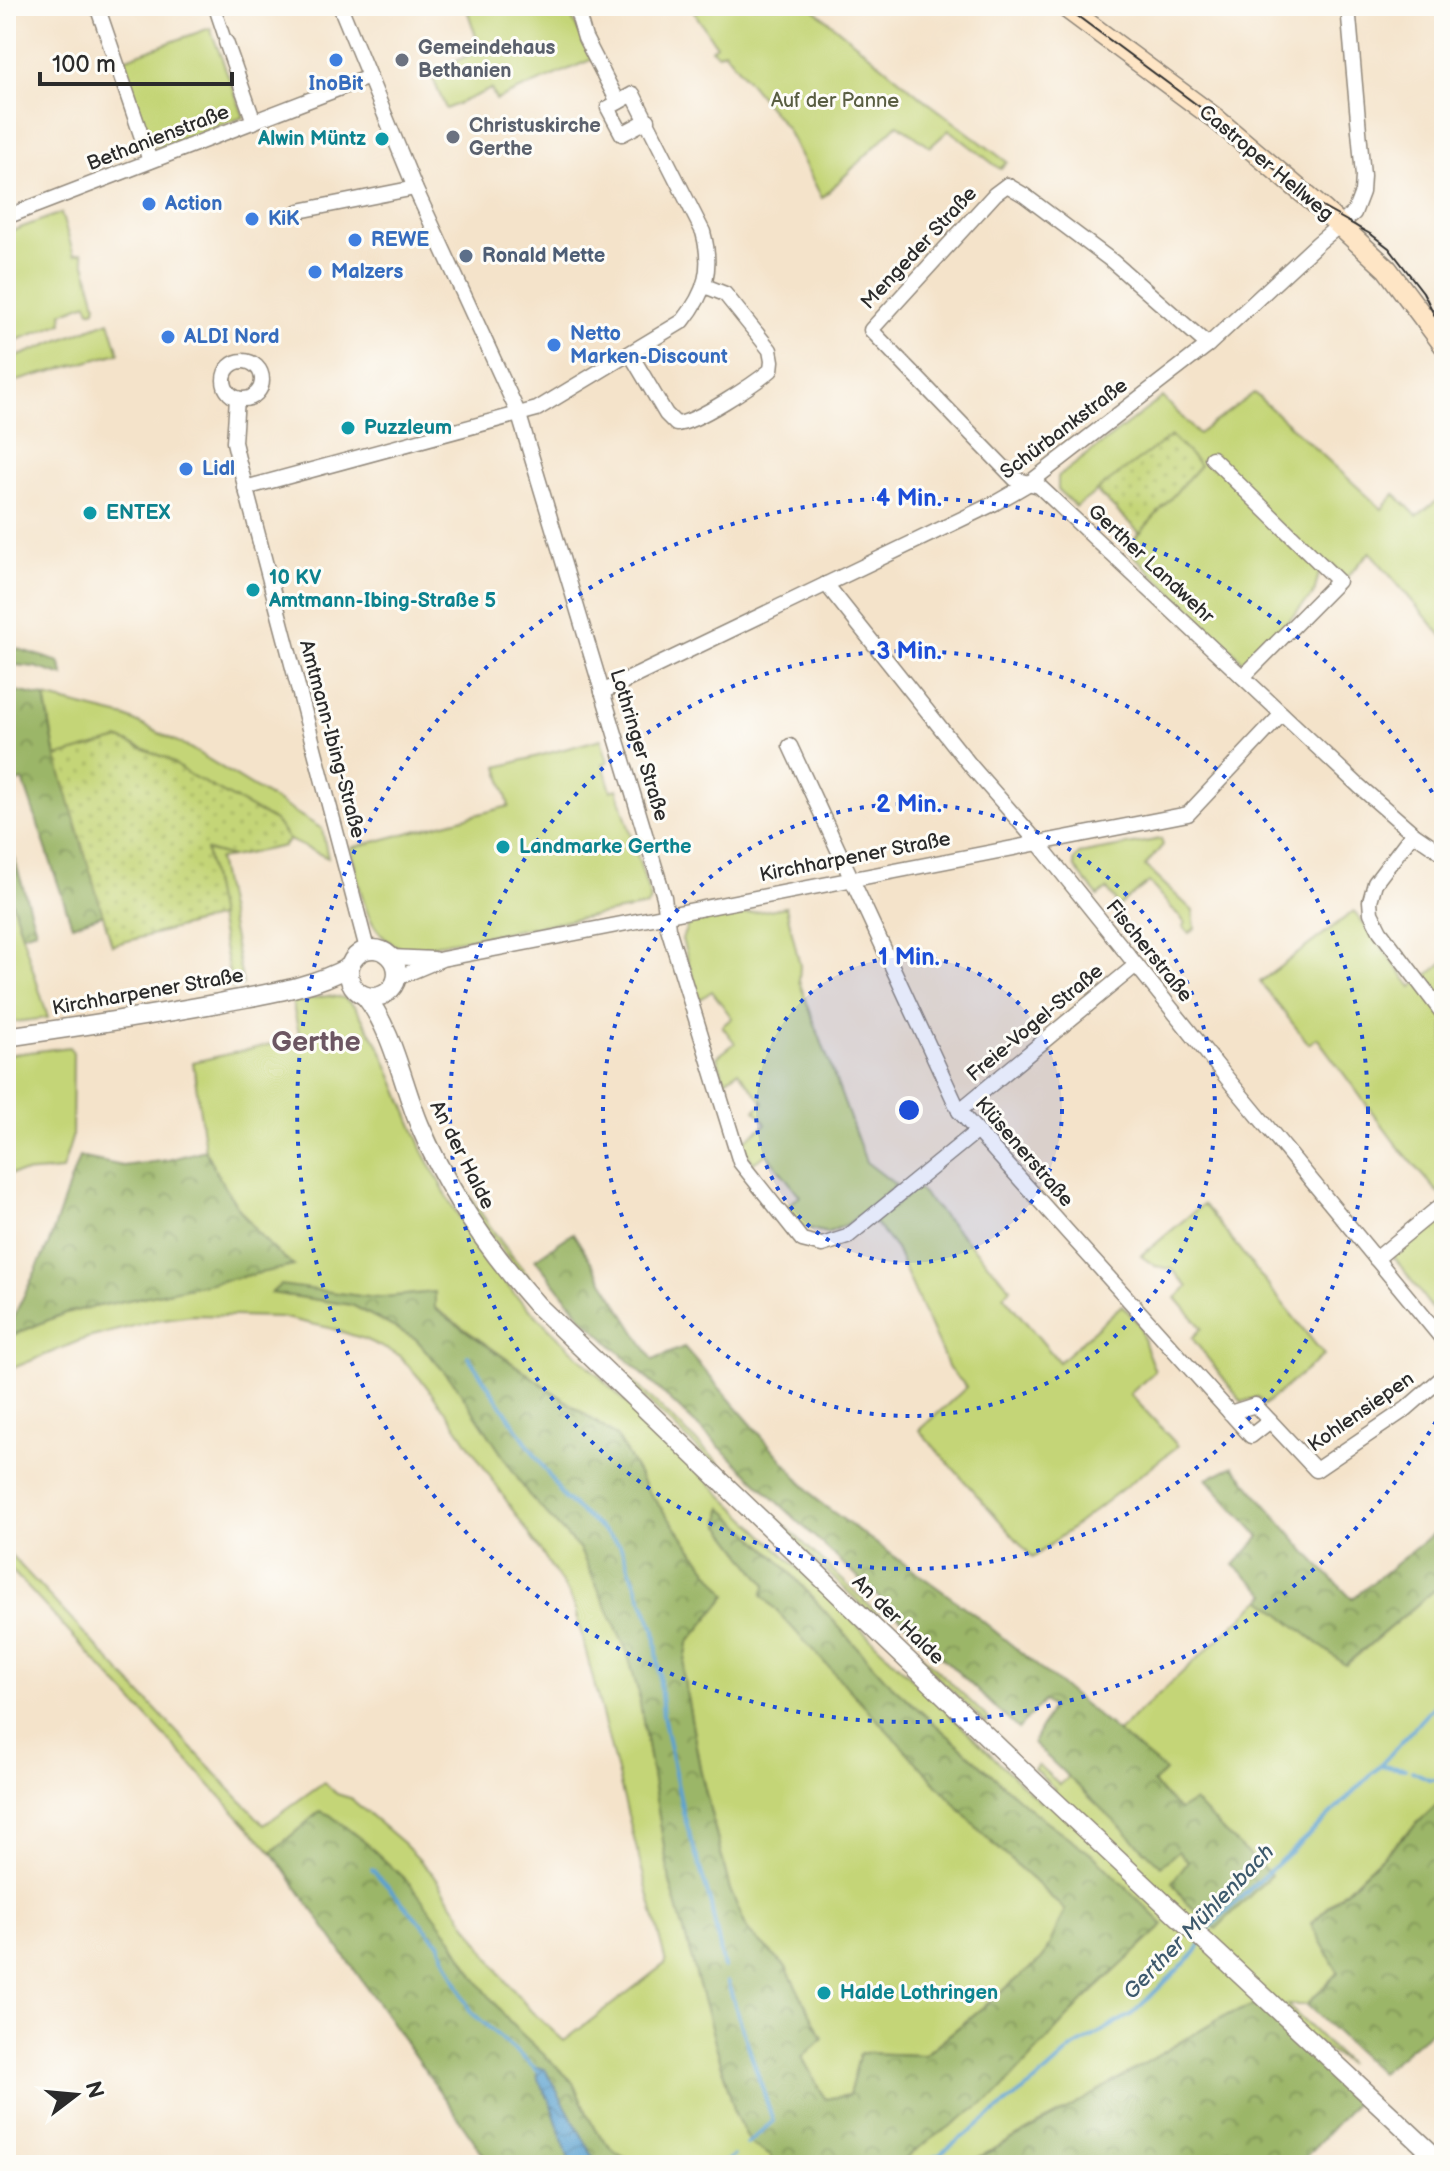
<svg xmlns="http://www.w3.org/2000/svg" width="1450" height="2171" font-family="'Balsamiq Sans',sans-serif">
<defs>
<pattern id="forest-crowns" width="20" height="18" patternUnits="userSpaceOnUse" patternTransform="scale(2)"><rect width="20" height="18" fill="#9bb668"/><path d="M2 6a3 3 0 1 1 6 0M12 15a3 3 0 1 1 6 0" fill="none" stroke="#7f9456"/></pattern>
<pattern id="garden-dots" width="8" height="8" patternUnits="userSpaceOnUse" patternTransform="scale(2)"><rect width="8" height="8" fill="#c4d577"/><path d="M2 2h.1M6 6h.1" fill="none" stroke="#a9b767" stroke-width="1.8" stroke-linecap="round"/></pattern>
<pattern id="water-waves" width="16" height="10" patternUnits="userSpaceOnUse" patternTransform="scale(2)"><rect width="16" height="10" fill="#5aa1d0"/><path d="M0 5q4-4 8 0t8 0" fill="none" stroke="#4b83a9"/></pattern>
</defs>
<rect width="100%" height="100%" fill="#fdfcf7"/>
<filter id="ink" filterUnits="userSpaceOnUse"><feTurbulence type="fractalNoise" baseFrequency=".0125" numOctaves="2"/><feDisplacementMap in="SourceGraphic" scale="16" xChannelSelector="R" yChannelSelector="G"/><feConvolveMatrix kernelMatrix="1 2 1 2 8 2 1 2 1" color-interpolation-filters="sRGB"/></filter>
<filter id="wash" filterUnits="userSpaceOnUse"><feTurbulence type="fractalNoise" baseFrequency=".006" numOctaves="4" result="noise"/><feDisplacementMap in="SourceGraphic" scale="32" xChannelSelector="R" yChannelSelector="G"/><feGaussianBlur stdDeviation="1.8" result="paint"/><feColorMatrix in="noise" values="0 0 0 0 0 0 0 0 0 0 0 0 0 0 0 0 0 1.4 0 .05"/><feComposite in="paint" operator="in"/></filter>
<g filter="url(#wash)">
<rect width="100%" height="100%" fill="#f4e3ca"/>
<g fill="#c4d577" stroke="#788051" stroke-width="2">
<path d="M466,6h100l27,53 -97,41 -5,-11 -45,20 -15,-35 49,-25z"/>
<path d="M690,6h120l111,91 86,65 -7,7 -51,-39 -19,17 -32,-23 -76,74 -36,-70 -62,-77 -6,3 -7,-5 5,-4z"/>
<path d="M210,28l34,89 -83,29 -14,-1 -29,-84z"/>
<path d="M61,213l13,42 8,-2 14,51 -1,5 -5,2 -3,-8 -25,10 1,10 -57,21v-111z"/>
<path d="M109,321l10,32 -113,31v-23z"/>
<path d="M1254,393l128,116 13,-15 22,22 27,-21v143l-74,-86 -24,26 -16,-15 -11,10 -5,21 -64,66h-8l-116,-112 73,-82 -28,-30 -95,71 -18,-17v-13l105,-80 35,37z"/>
<path d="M45,697l81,20 62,30 134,82 6,29 -39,-18 -14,-19 -86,-46 -23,-17 -46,-19 -64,18z"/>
<path d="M601,739l7,23 -5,2 8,27 6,-2 34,111 -4,6 -240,44c-44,-11 -47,-65 -56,-102l158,-42 -11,-39z"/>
<path d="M1161,839l2,6 -18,21 48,45 2,17 -6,5 -6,-7 2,-3 -36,-41 -33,26 -1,-8 -8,-11 -9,7 -23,-28 -1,-8 5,-6z"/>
<path d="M205,850l27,7 -14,2 25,126 -11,3z"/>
<path d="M6,883l42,135 -42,5z"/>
<path d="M786,907l14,59 -1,15 67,181 30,23 -48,39 -21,9 -23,-6 -17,-21 13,-10 -33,-42 -14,9 -11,-20 24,-19 -11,-14 9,-7 -26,-32 -13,10 -8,-24 18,-14 -13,-17 10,-8 -20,-27 -13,9 -17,-61 6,-15z"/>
<path d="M1354,911l58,76 32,-25v237l-48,-55 -79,-106 -8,6 -49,-62z"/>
<path d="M328,996l16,2 11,9 26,42 43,104 26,49 31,49 34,44 525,507 15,-13 -21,-20 4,-4 22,20 202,-186 84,66 98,-83v216l-133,125 27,49 -31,33h-20l61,59 -88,-61 -35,13 -164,97 -96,52h-65l264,-240 -69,-68 -60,-44 -145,-129 -113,-126 -55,-50 -2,16 46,61 215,247 84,78 -21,47 -120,98 -64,-2 -11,42 -24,4 -23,-42 -16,-90 -38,-36 -18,-41 -29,-117 -18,-98 5,-32 39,-48 -79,-104 -31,-54 -182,-129 -1,-16 -59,6 -95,-12 -8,7 80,12 64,34 40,46 72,109 52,56 47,101 11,40 32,191 66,234 15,28 20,12 4,9h-137l-23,-13 -20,-22 -23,-49 -62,-58 -34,-44 -28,-46 -128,-122 -48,41 -266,-288v-14l258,275 60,-43 13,12 13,4 54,46 29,30 71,105 27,32 33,30 102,-78 -92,-358 -6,-13 -120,-178 -25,-32 -24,-27 -35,-16 -34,-11 -50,-11 -87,-2 -37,5 -72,19 -78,32v-33l59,-25 228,-47 -22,-17 -48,-61 -18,-38 -12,-88 107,-24 -8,-37z"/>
<path d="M69,1047l4,5 -1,86 -10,32 -56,4v-119z"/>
<path d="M433,1129c34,72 79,133 134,190l422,400 -3,4 -442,-420 -65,-82 -50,-91z"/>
<path d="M917,1188l94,100 -8,7 56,67 63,-57 18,20 5,21 10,25 -25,23 48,52 -145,112 -114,-128 48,-43 -18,-18 -53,-120 -22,-27z"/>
<path d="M1203,1204l121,151 -60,50 -6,-8 -16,5 -50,-64 10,-10 -26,-30 12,-11 -16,-18 -17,-3 -14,-10z"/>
<path d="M1444,1213v100l-6,4 -46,-63z"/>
</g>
<g fill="url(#forest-crowns)" stroke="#63704a" stroke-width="2">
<path d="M6,645l53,17 5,14 -29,-9 -29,-3z"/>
<path d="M6,689l39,8 11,60 48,157 -32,11 -49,-145 -17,5z"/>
<path d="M6,831l30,99 -14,4 -16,-51z"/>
<path d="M205,1150c21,44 49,87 89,116l-229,47 -59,25v-5l43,-90 30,-86 44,9 45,-6z"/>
<path d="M573,1233l80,127 31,-13 135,155 155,112 191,157 -12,12 26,27 15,-9 32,33 45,41 -55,54 -31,-28 -13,-19 16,-21 -10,-10 -17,15 -128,-123 19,-36 -8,-6 -26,28 -437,-413 -46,-57z"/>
<path d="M280,1285l95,13 60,-6v17l182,128 31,54 79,104 -39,48 -5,32 18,98 29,117 18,41 38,36 37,71 -21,19 23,42 24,-4 11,-42 65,2 119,-98 21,-47 -84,-78 -219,-237 4,-10 -46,-61 2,-16 55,50 113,126 145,129 60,44 69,68 -81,76 -87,94 -83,57 -13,13h-125l-4,-9 -20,-12 -15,-28 -66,-234 -32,-191 -11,-40 -47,-101 -52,-56 -72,-109 -40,-46 -64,-34 -81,-12z"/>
<path d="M1233,1466l76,89 43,44 92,-74v57l-99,83 -83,-66 5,-5 -33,-29 26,-28 -53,-58z"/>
<path d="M1444,1798v222l-64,53 -73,-68 31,-33 -27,-48z"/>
<path d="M320,1811l10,4 36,28 45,42 37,48 28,46 34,44 62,58 23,49 20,22 23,13h-147l-219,-313z"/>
<path d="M1260,2003l96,99 -58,63h-333l96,-52 164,-97z"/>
</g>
<g fill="url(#garden-dots)" stroke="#788051" stroke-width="2">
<path d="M1171,436l29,29 -60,68 -44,-42z"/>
<path d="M120,739l46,19 24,17 85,46 14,19 -5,6 -52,11 -26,-7 13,67 -107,28 -56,-188z"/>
</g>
<path fill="url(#water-waves)" stroke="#42667e" stroke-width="2" d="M537,2067l8,2 53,96h-27l-21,-63 -12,-22z"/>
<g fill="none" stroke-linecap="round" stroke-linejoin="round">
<g stroke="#5aa1d0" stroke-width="4">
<path d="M468,1356l96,142 56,47 35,86 8,84 20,97 27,89 14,67"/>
<path d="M1380,1766l25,3"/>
<path d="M1412,1771l17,8h15"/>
<path d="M372,1869l67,74 31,68 68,60"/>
<path d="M1206,1934l5,-8c50,-49 104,-95 153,-144 28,-27 52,-59 80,-86"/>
<path d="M727,1981l46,140 -26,23"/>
<path d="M721,2165l12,-9"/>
<path d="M913,2165l26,-10 96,-73 38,-34 59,-34 63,-61 5,-8"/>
</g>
</g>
</g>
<g filter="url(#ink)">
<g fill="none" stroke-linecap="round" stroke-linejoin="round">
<defs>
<path id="pedestrian" d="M214,6l12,36"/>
<g id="minor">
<path d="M97,6l53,155"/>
<path d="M340,6l75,182 104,227 145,482 4,31 72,234 62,78 20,5 25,-8 130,-106"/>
<path d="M577,11l8,27 33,64"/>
<path d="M226,42l28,80"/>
<path d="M299,211l116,-23"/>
<path d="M6,217l363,-140"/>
<path d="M1208,345l-96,-84 -88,-66 -17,-10 -12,9 -124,136 144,149 24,7 320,300 54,47 31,21"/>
<path d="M631,355l35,59 10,10c20,-1 78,-40 95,-54l1,-9 -2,-11 -45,-56 -20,-8"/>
<circle cx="243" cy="380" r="19"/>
<path d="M237,398l-3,44 4,17 129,490"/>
<path d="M1212,458l126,123 -95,96"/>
<path d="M245,488l292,-79 146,-88c23,-29 30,-53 20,-89l-70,-138 -25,14 14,26 26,-14"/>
<path d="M826,584l145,182 68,78 192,239 213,258"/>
<path d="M602,692l393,-189 33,-19 180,-139 110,-102 36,-30 8,-21 1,-16 -15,-170"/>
<path d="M790,746l169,365 292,325 19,-15"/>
<path d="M1413,833l-38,50 -5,18 1,12 9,18 64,84"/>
<path d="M391,957l43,2"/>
<path d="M397,978l45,-19 746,-145 94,-100"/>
<path d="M959,1111l177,-146"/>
<path d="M1376,1259l68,-56"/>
<path d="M1230,1413l25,-8 61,65 90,-61 38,-33"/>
</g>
<g id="tertiary">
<circle cx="373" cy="973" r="24"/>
<path d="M365,996c29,36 37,88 55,130 28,66 69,125 117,179l507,486 400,374"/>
<path d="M6,1037c71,-10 142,-21 213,-34 44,-9 90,-14 130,-36"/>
</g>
<path id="secondary" d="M1064,6l152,113 106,90 65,60 57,76"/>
</defs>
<use href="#pedestrian" stroke="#90877a" stroke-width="14"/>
<use href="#minor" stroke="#90877a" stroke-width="17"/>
<use href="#tertiary" stroke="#90877a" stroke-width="21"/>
<use href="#secondary" stroke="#90877a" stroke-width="23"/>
<use href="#pedestrian" stroke="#fff" stroke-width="11"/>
<use href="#minor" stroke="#fff" stroke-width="14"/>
<use href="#tertiary" stroke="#fff" stroke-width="18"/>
<use href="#secondary" stroke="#fee5c5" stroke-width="20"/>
<path stroke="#2b2b2b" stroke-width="2" d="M1064,6l152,113 97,83 59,33 17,13 34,44 14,28"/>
</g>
</g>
<circle cx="909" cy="1110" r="153" fill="#1d4ed8" fill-opacity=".12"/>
<g fill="none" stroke="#1d4ed8" stroke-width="4" stroke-dasharray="4 8">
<circle cx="909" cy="1110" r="153"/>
<circle cx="909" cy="1110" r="306"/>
<circle cx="909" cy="1110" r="459"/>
<path d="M1442 1411A612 612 0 1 1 1442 809"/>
</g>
<g fill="#3f7fe0" stroke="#fdfcf7" stroke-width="3">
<circle cx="336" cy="60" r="8"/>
<circle cx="149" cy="204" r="8"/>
<circle cx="252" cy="219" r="8"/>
<circle cx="355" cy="240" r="8"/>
<circle cx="315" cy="272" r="8"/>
<circle cx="168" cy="337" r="8"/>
<circle cx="554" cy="345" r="8"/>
<circle cx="186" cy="469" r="8"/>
</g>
<g fill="#6b7280" stroke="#fdfcf7" stroke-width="3">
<circle cx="402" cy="60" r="8"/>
<circle cx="453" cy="137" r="8"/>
</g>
<g fill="#0f9aa8" stroke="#fdfcf7" stroke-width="3">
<circle cx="382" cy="139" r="8"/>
<circle cx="348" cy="428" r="8"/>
<circle cx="90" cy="513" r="8"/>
<circle cx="253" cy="590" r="8"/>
<circle cx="503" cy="847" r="8"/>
<circle cx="824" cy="1993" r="8"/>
</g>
<circle fill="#5c6f8a" stroke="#fdfcf7" stroke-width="3" cx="466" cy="256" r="8"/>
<g text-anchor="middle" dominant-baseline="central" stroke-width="6" stroke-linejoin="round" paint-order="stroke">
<g font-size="20" font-weight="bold" fill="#5b616d" stroke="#fdfcf7" text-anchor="start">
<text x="418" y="48">Gemeindehaus<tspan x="418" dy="23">Bethanien</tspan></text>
<text x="469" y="126">Christuskirche<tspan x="469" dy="23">Gerthe</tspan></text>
</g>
<g font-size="20" font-weight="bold" fill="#366cbe" stroke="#fdfcf7" text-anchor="start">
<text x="336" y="84" text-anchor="middle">InoBit</text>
<text x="165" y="204">Action</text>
<text x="268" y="219">KiK</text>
<text x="371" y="240">REWE</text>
<text x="331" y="272">Malzers</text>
<text x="570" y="334">Netto<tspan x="570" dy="23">Marken-Discount</tspan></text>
<text x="184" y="337">ALDI Nord</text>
<text x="202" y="469">Lidl</text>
</g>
<g font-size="20" fill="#595e42" stroke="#fdfcf7">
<text x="835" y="101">Auf der Panne</text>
</g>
<g font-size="20" fill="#2b2b2b" stroke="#fdfcf7">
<text transform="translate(158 138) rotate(-21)">Bethanienstraße</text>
<text transform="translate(1266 163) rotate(40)">Castroper Hellweg</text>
<text transform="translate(919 248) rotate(-47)">Mengeder Straße</text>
<text transform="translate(1064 429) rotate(-37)">Schürbankstraße</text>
<text transform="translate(1151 564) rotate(43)">Gerther Landwehr</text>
<text transform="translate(332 739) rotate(75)">Amtmann-Ibing-Straße</text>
<text transform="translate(639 745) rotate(73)">Lothringer Straße</text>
<text transform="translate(855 857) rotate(-11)">Kirchharpener Straße</text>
<text transform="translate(1149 951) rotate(51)">Fischerstraße</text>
<text transform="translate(148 992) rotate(-10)">Kirchharpener Straße</text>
<text transform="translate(1035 1023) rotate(-40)">Freie-Vogel-Straße</text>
<text transform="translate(1024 1152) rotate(49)">Klüsenerstraße</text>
<text transform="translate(462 1155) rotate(63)">An der Halde</text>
<text transform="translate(1361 1412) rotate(-35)">Kohlensiepen</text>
<text transform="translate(898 1620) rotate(44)">An der Halde</text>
</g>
<g font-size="20" font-weight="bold" fill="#0d838f" stroke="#fdfcf7" text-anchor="start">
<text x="366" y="139" text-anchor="end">Alwin Müntz</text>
<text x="364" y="428">Puzzleum</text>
<text x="106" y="513">ENTEX</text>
<text x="269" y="578">10 KV<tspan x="269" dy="23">Amtmann-Ibing-Straße 5</tspan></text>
<text x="519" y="847">Landmarke Gerthe</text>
<text x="840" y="1993">Halde Lothringen</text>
</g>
<g font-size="20" font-weight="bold" fill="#4e5e75" stroke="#fdfcf7" text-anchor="start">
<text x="482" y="256">Ronald Mette</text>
</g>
<g font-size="22" font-style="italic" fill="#3e5a6d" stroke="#fdfcf7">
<text transform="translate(1199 1922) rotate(-46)">Gerther Mühlenbach</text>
</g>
<g font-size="28" font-weight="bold" fill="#6c5662" stroke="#fdfcf7">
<text x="316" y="1042">Gerthe</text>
</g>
</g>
<circle cx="909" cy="1110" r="12" fill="#1d4ed8" stroke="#fdfcf7" stroke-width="4"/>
<g font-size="24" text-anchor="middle" font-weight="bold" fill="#1d4ed8" stroke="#fdfcf7" stroke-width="6" stroke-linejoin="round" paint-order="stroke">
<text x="909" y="506">4 Min.</text>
<text x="909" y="659">3 Min.</text>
<text x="909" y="812">2 Min.</text>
<text x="909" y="965">1 Min.</text>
</g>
<rect width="1450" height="2171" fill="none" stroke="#fdfcf7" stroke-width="32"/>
<g transform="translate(76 2095) rotate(74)" stroke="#fdfcf7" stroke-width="6" paint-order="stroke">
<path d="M0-6L14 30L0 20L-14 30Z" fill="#2b2b2b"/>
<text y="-12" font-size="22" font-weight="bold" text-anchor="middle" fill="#2b2b2b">N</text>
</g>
<path d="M40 72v12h192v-12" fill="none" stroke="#2b2b2b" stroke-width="4"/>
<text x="52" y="72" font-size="24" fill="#2b2b2b" stroke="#fdfcf7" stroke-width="6" paint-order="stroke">100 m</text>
</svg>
